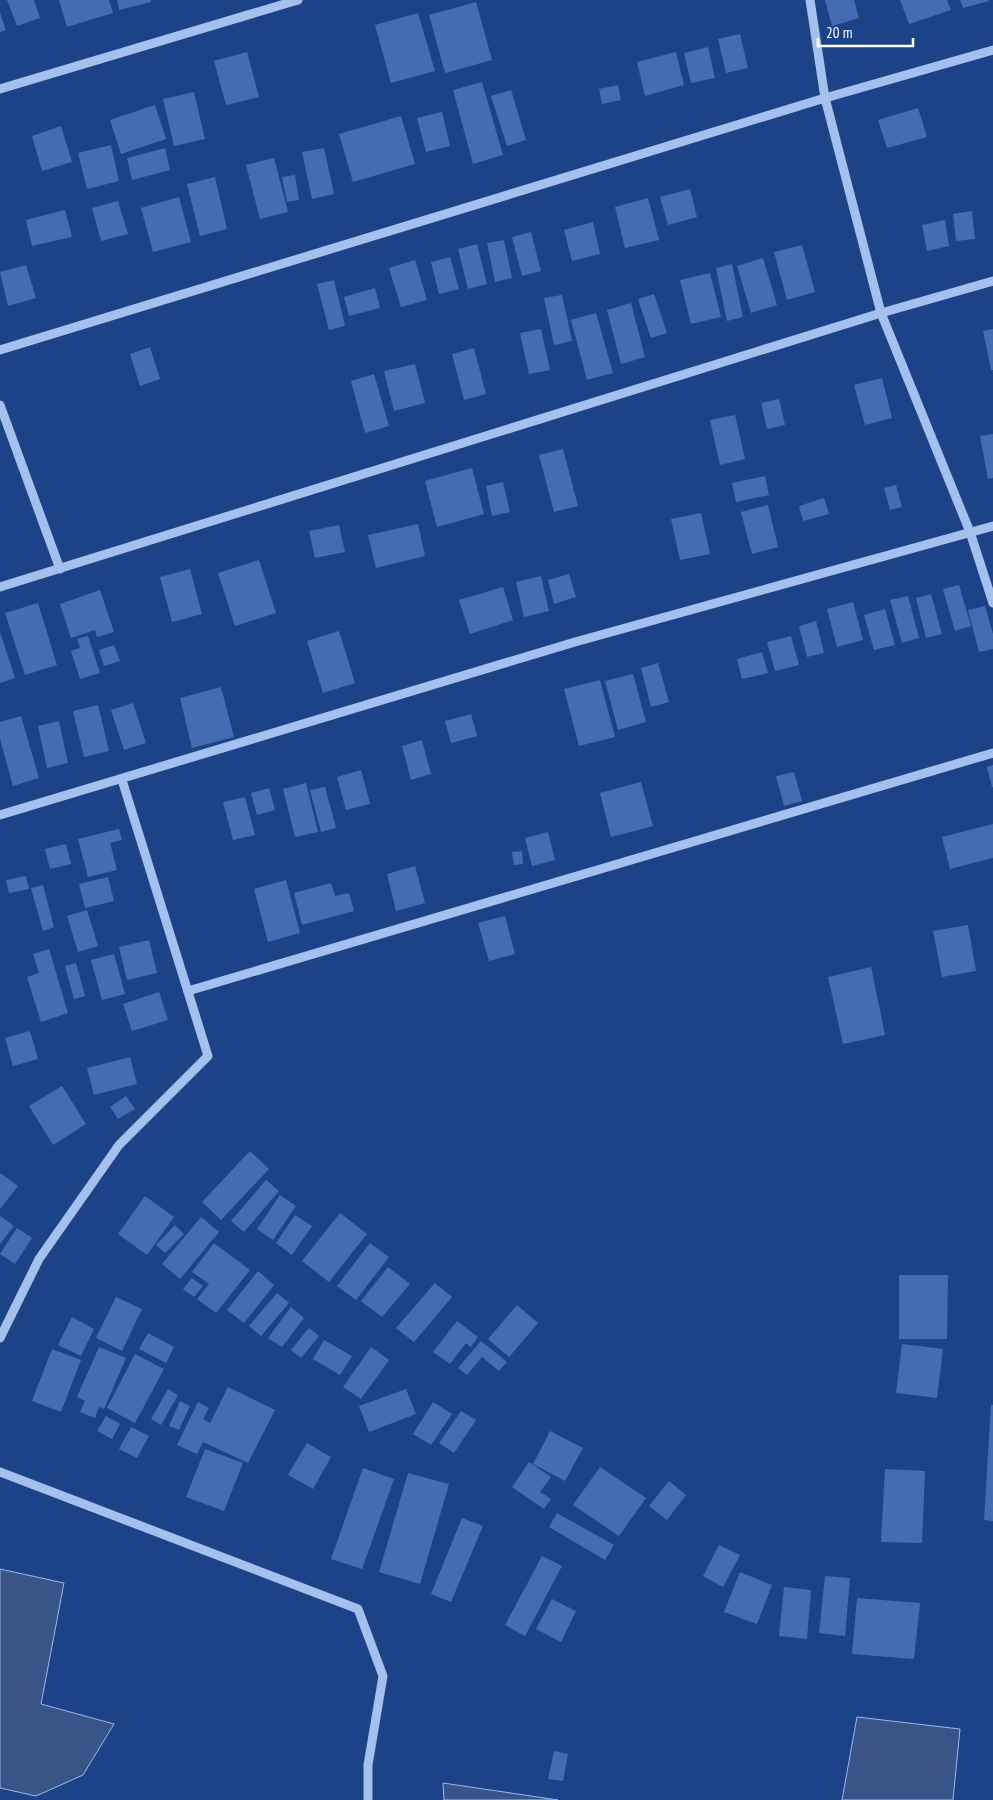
<svg xmlns="http://www.w3.org/2000/svg" width="993" height="1800" font-family="'PT Sans Narrow',sans-serif">
<rect width="100%" height="100%" fill="#1c4388"/>
<g fill="#395588" stroke="#98baee">
<path d="M0,1569l64,14 -23,121 73,20 -31,51 -47,21 -36,-8z"/>
<path d="M857,1717l103,12 -7,71h-111z"/>
<path d="M443,1783l115,17h-114z"/>
</g>
<g fill="#446db1">
<path d="M7,0h27l6,18 -23,8z"/>
<path d="M59,0h50l4,13 -46,14z"/>
<path d="M117,0h34v2l-32,8z"/>
<path d="M825,0h29l5,18 -27,8z"/>
<path d="M900,0h47l4,10 -42,14z"/>
<path d="M960,0h29v1l-26,7z"/>
<path d="M476,2l16,58 -47,13 -16,-58z"/>
<path d="M0,13l6,17 -6,2z"/>
<path d="M418,13l17,58 -44,12 -16,-58z"/>
<path d="M740,34l8,34 -22,5 -8,-34z"/>
<path d="M708,47l7,31 -24,5 -7,-30z"/>
<path d="M247,52l12,45 -33,8 -12,-44z"/>
<path d="M676,52l8,33 -39,11 -8,-34z"/>
<path d="M482,82l21,73 -30,9 -20,-74z"/>
<path d="M618,85l3,15 -19,4 -3,-15z"/>
<path d="M511,90l15,50 -19,6 -16,-50z"/>
<path d="M194,92l11,47 -31,7 -11,-47z"/>
<path d="M155,105l11,34 -45,15 -11,-34z"/>
<path d="M918,108l9,29 -40,11 -9,-28z"/>
<path d="M442,112l8,34 -24,6 -9,-34z"/>
<path d="M401,116l14,48 -62,18 -14,-48z"/>
<path d="M61,126l11,36 -30,9 -10,-35z"/>
<path d="M111,145l8,36 -32,8 -9,-36z"/>
<path d="M165,148l5,22 -38,10 -5,-22z"/>
<path d="M324,148l10,46 -22,5 -10,-47z"/>
<path d="M274,158l14,54 -28,7 -14,-54z"/>
<path d="M295,175l4,25 -12,2 -5,-25z"/>
<path d="M215,177l12,52 -27,7 -13,-52z"/>
<path d="M690,189l7,28 -29,8 -8,-28z"/>
<path d="M179,197l12,45 -38,10 -12,-44z"/>
<path d="M648,198l11,42 -34,8 -10,-41z"/>
<path d="M118,201l10,33 -27,7 -9,-33z"/>
<path d="M65,210l7,27 -40,9 -6,-26z"/>
<path d="M972,211l3,28 -19,2 -3,-27z"/>
<path d="M945,220l4,26 -22,5 -5,-26z"/>
<path d="M593,222l7,32 -28,7 -8,-31z"/>
<path d="M531,232l10,39 -19,5 -10,-39z"/>
<path d="M504,240l8,38 -17,4 -8,-39z"/>
<path d="M477,244l10,40 -19,5 -10,-40z"/>
<path d="M802,245l13,47 -28,8 -13,-48z"/>
<path d="M450,257l9,32 -20,5 -8,-32z"/>
<path d="M763,258l14,47 -26,8 -14,-47z"/>
<path d="M415,260l12,40 -26,7 -12,-39z"/>
<path d="M732,264l11,53 -16,4 -11,-53z"/>
<path d="M26,265l10,33 -28,8 -8,-34z"/>
<path d="M710,273l11,44 -30,7 -11,-44z"/>
<path d="M334,280l11,46 -16,4 -12,-46z"/>
<path d="M375,288l5,20 -31,8 -5,-19z"/>
<path d="M654,294l13,39 -16,5 -13,-39z"/>
<path d="M562,295l10,46 -18,4 -10,-47z"/>
<path d="M631,303l14,54 -24,7 -14,-54z"/>
<path d="M596,313l17,60 -26,7 -16,-60z"/>
<path d="M541,329l9,41 -21,4 -9,-41z"/>
<path d="M993,329v41h-2l-8,-39z"/>
<path d="M150,347l10,32 -20,7 -10,-32z"/>
<path d="M474,348l12,46 -22,6 -12,-46z"/>
<path d="M415,364l10,39 -31,8 -10,-40z"/>
<path d="M374,374l15,52 -24,7 -14,-52z"/>
<path d="M882,378l10,40 -27,7 -11,-40z"/>
<path d="M779,399l6,26 -18,4 -6,-26z"/>
<path d="M735,415l10,44 -25,6 -10,-45z"/>
<path d="M993,434v44l-5,1 -8,-43z"/>
<path d="M563,449l15,57 -24,6 -15,-57z"/>
<path d="M472,468l12,46 -47,13 -12,-46z"/>
<path d="M765,476l4,19 -33,7 -4,-19z"/>
<path d="M503,482l7,30 -18,4 -6,-30z"/>
<path d="M896,485l6,22 -12,3 -6,-22z"/>
<path d="M824,498l5,16 -26,7 -4,-15z"/>
<path d="M768,505l10,42 -26,7 -11,-42z"/>
<path d="M701,513l9,41 -30,6 -9,-41z"/>
<path d="M418,524l7,32 -49,12 -8,-33z"/>
<path d="M339,525l6,27 -30,6 -6,-27z"/>
<path d="M259,560l17,53 -41,13 -17,-53z"/>
<path d="M190,569l12,45 -30,8 -12,-45z"/>
<path d="M569,574l7,23 -22,7 -6,-24z"/>
<path d="M541,576l8,35 -25,6 -8,-35z"/>
<path d="M959,585l12,41 -16,5 -12,-42z"/>
<path d="M503,587l10,33 -43,14 -11,-34z"/>
<path d="M100,590l14,42 -17,5 -2,-7 -24,8 -11,-34z"/>
<path d="M931,594l11,40 -16,4 -10,-40z"/>
<path d="M908,596l11,42 -17,5 -12,-43z"/>
<path d="M853,602l10,38 -26,7 -10,-38z"/>
<path d="M38,603l19,62 -32,10 -20,-62z"/>
<path d="M985,606l8,28v15l-14,3 -11,-42z"/>
<path d="M885,609l10,36 -21,5 -10,-35z"/>
<path d="M816,621l8,32 -17,4 -8,-31z"/>
<path d="M339,631l16,52 -32,10 -16,-52z"/>
<path d="M0,632l15,46 -15,5z"/>
<path d="M88,636l12,37 -20,6 -9,-28 9,-3 -3,-9z"/>
<path d="M791,636l8,29 -24,6 -8,-29z"/>
<path d="M114,645l6,16 -16,5 -5,-16z"/>
<path d="M762,652l6,21 -26,6 -5,-20z"/>
<path d="M658,663l11,39 -18,5 -10,-39z"/>
<path d="M633,674l13,48 -28,8 -13,-49z"/>
<path d="M600,680l15,57 -36,9 -15,-57z"/>
<path d="M221,687l13,50 -42,11 -12,-50z"/>
<path d="M133,703l13,40 -22,7 -13,-40z"/>
<path d="M98,705l11,46 -25,6 -11,-46z"/>
<path d="M471,714l6,22 -26,7 -6,-22z"/>
<path d="M21,716l18,62 -26,8 -13,-47v-17z"/>
<path d="M59,721l9,42 -21,5 -9,-42z"/>
<path d="M422,740l9,34 -20,6 -9,-34z"/>
<path d="M993,765v22h-1l-5,-20z"/>
<path d="M361,770l9,34 -24,6 -9,-33z"/>
<path d="M794,772l8,29 -18,5 -8,-30z"/>
<path d="M641,782l12,44 -42,11 -11,-44z"/>
<path d="M306,783l12,49 -23,5 -12,-48z"/>
<path d="M325,787l11,41 -15,4 -11,-42z"/>
<path d="M269,788l6,22 -18,5 -6,-22z"/>
<path d="M245,797l10,38 -22,5 -10,-38z"/>
<path d="M993,824v34l-43,11 -8,-32z"/>
<path d="M119,829l3,11 -12,3 7,27 -29,7 -10,-38z"/>
<path d="M548,832l7,28 -23,6 -7,-28z"/>
<path d="M66,844l5,20 -21,5 -5,-20z"/>
<path d="M522,851l1,13 -9,1 -2,-13z"/>
<path d="M415,866l10,37 -29,8 -9,-37z"/>
<path d="M26,876l3,13 -20,4 -3,-13z"/>
<path d="M108,877l6,24 -29,7 -6,-24z"/>
<path d="M286,880l14,53 -32,9 -14,-53z"/>
<path d="M331,883l4,13 14,-3 5,18 -52,14 -8,-32z"/>
<path d="M43,885l11,42 -11,4 -12,-43z"/>
<path d="M87,910l11,36 -20,6 -11,-36z"/>
<path d="M505,916l10,38 -26,7 -11,-38z"/>
<path d="M968,925l8,46 -34,6 -9,-46z"/>
<path d="M149,940l8,33 -30,7 -8,-33z"/>
<path d="M49,949l19,64 -27,9 -14,-45 12,-4 -6,-19z"/>
<path d="M114,954l11,40 -23,6 -11,-40z"/>
<path d="M76,963l9,33 -11,3 -9,-33z"/>
<path d="M871,967l14,68 -42,9 -15,-67z"/>
<path d="M159,992l9,28 -36,11 -9,-27z"/>
<path d="M30,1031l8,28 -25,7 -8,-28z"/>
<path d="M130,1057l7,27 -43,11 -7,-27z"/>
<path d="M62,1086l24,38 -33,21 -24,-39z"/>
<path d="M126,1096l9,13 -17,10 -8,-12z"/>
<path d="M250,1151l19,18 -48,51 -19,-18z"/>
<path d="M0,1173l18,13 -18,23z"/>
<path d="M266,1180l13,11 -35,41 -13,-11z"/>
<path d="M280,1195l16,11 -23,34 -16,-11z"/>
<path d="M145,1196l29,21 -27,38 -29,-21z"/>
<path d="M340,1213l27,21 -38,48 -27,-21z"/>
<path d="M295,1215l17,11 -20,29 -16,-12z"/>
<path d="M0,1216l14,10 -14,18z"/>
<path d="M201,1217l18,15 -39,47 -18,-15z"/>
<path d="M175,1225l9,9 -19,19 -9,-8z"/>
<path d="M17,1228l15,10 -17,26 -15,-10z"/>
<path d="M214,1243l36,27 -34,43 -19,-14 12,-15 -17,-12z"/>
<path d="M370,1243l19,14 -33,43 -19,-14z"/>
<path d="M388,1267l22,17 -28,33 -21,-16z"/>
<path d="M258,1271l16,14 -30,38 -17,-13z"/>
<path d="M899,1275h49l-1,64h-48z"/>
<path d="M192,1278l11,8 -9,11 -11,-8z"/>
<path d="M435,1283l17,14 -38,45 -18,-14z"/>
<path d="M277,1293l12,10 -28,33 -12,-10z"/>
<path d="M116,1297l26,12 -20,42 -26,-13z"/>
<path d="M517,1305l21,18 -29,34 -21,-18z"/>
<path d="M291,1307l13,11 -22,29 -14,-9z"/>
<path d="M72,1317l22,12 -13,27 -23,-11z"/>
<path d="M457,1321l21,16 -7,10 -5,-4 -16,21 -17,-12z"/>
<path d="M309,1328l10,8 -18,22 -10,-8z"/>
<path d="M148,1333l26,14 -8,16 -27,-14z"/>
<path d="M324,1340l28,16 -12,19 -27,-16z"/>
<path d="M481,1341l26,21 -8,9 -17,-14 -15,18 -9,-7z"/>
<path d="M902,1344l41,5 -6,49 -41,-5z"/>
<path d="M99,1347l27,11 -22,51 -5,-2 -4,11 -15,-6 5,-11 -8,-4z"/>
<path d="M371,1347l18,13 -28,39 -18,-12z"/>
<path d="M52,1349l29,11 -20,52 -29,-11z"/>
<path d="M135,1354l29,15 -29,54 -28,-15z"/>
<path d="M228,1387l47,23 -27,53 -45,-21 -6,12 -20,-9 21,-43 11,6 -6,11 7,4z"/>
<path d="M168,1389l10,6 -17,30 -10,-6z"/>
<path d="M406,1389l10,25 -47,18 -10,-26z"/>
<path d="M180,1401l10,5 -11,24 -10,-4z"/>
<path d="M433,1402l19,12 -21,31 -18,-11z"/>
<path d="M991,1405h2v116l-9,-1z"/>
<path d="M461,1411l15,9 -22,33 -15,-10z"/>
<path d="M106,1416l14,8 -8,15 -15,-8z"/>
<path d="M131,1427l18,9 -12,22 -18,-9z"/>
<path d="M550,1431l33,17 -18,33 -32,-17z"/>
<path d="M307,1443l24,14 -18,32 -25,-14z"/>
<path d="M205,1449l38,14 -19,48 -38,-14z"/>
<path d="M529,1462l22,15 -11,15 11,7 -7,10 -32,-22z"/>
<path d="M600,1467l46,31 -27,38 -46,-31z"/>
<path d="M363,1468l31,11 -32,90 -31,-10z"/>
<path d="M885,1469l40,2 -3,72 -41,-1z"/>
<path d="M408,1473l41,11 -29,100 -41,-12z"/>
<path d="M669,1481l17,14 -19,25 -18,-14z"/>
<path d="M557,1513l57,32 -9,15 -56,-33z"/>
<path d="M462,1518l21,8 -32,76 -20,-8z"/>
<path d="M719,1545l21,10 -17,32 -20,-11z"/>
<path d="M542,1556l20,10 -37,70 -20,-11z"/>
<path d="M740,1572l32,13 -15,39 -33,-12z"/>
<path d="M825,1576l25,2 -5,58 -26,-3z"/>
<path d="M784,1587l27,3 -4,49 -28,-3z"/>
<path d="M857,1598l63,5 -6,56 -62,-5z"/>
<path d="M552,1599l24,12 -15,31 -25,-13z"/>
<path d="M554,1751l14,3 -5,27 -15,-2z"/>
</g>
<g fill="none" stroke-linecap="round" stroke-linejoin="round">
<g stroke="#a5c0ec" stroke-width="9">
<path d="M810,0l15,98 56,215 89,219 23,71"/>
<path d="M0,89l298,-89"/>
<path d="M0,350l825,-252 168,-48"/>
<path d="M0,405l60,164"/>
<path d="M0,587l881,-274 112,-32"/>
<path d="M0,815l575,-173 418,-116"/>
<path d="M188,991l805,-238"/>
<path d="M0,1338l39,-79 80,-114 89,-89 -86,-276"/>
<path d="M0,1472l358,137 25,67 -15,89v35"/>
</g>
</g>
<path d="M818 38v8h95v-8" fill="none" stroke="#ffffff" stroke-width="2.5"/>
<text x="826" y="38" font-size="15" fill="#ffffff" stroke="#1c4388" stroke-width="4" paint-order="stroke">20 m</text>
</svg>
